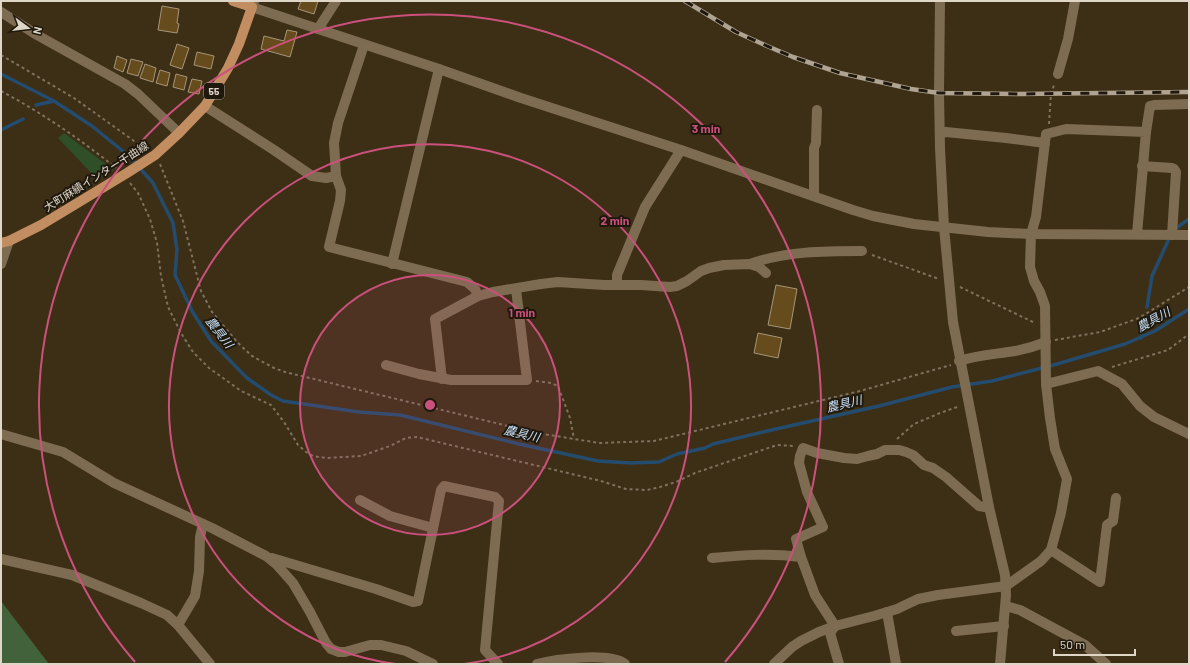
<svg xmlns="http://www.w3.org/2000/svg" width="1190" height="665" font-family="Barlow,'Noto Sans JP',sans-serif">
<rect width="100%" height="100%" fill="#3d2e16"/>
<path fill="#2f4f29" d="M64,133l50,37 -17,9 -39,-41z"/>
<path fill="#41623b" d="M1,601l48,63h-48z"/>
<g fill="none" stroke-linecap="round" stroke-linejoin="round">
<g stroke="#244c6e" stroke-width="3.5">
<path d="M1,74l53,27 38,25 38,31 23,26 20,40 4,27 -2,25 17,36 19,30 36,37 24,17 12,6 76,11 41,3 119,29 79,17 33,2 28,-1 18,-8 28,-6 8,-4 54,-13 112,-25 73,-19 40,-6 65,-17 68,-20 30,-13 34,-22"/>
<path d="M36,105l18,-4"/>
<path d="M1,130l22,-11"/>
<path d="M1178,227l11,-8"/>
<path d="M1147,307l5,-31 16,-35"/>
<path d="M1141,338l2,-14"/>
</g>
</g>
<g fill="#664c1c" stroke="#a69579">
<path d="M301,1h17l-4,13 -16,-5z"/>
<path d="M162,6l17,3 -2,14 2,1 -2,9 -19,-3z"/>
<path d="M287,30l10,2 -7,25 -29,-8 3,-13 20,5z"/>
<path d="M177,44l12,4 -7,21 -12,-4z"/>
<path d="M197,52l17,4 -3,13 -17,-4z"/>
<path d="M117,56l10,4 -4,12 -9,-4z"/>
<path d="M131,59l12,3 -5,14 -11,-3z"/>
<path d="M145,64l11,4 -3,14 -13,-4z"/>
<path d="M160,70l10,3 -3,13 -11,-3z"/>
<path d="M176,74l11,3 -3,13 -11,-3z"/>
<path d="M192,79l10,2 -3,13 -11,-2z"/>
<path d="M776,285l21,4 -7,40 -22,-4z"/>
<path d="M758,333l24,5 -4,20 -24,-5z"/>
</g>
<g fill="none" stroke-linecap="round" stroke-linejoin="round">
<g stroke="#7e715d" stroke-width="2" stroke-dasharray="3 3" stroke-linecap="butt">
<path d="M1,55l73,43 60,43 13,8"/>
<path d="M1,91c41,22 79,48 115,77"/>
<path d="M1049,124l2,-31 4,-10"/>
<path d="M160,164l23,57 18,70 11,21 26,31 14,13 22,12 11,4 252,61 62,10 55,-2 206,-50 91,-26"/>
<path d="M130,183l8,10 12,26 7,24 4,33 7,31 13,26 12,19 16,16 32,23 30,14 13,17 14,23 8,7 7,4 13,2 35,-2 29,-10 16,-8 11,-1 184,44 25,8 21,1 13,-3 16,-5 19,-9 82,-28 17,1"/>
<path d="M872,255l67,24"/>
<path d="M960,287l75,36"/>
<path d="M1055,340l45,-8 39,-14 50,-31"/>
<path d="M1112,367l56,-17 21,-16"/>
<path d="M536,381l15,2 7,3 12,32 4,21"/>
<path d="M897,439l17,-15 26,-11 20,-7"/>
</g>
<g stroke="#7d6c52" stroke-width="10">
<path d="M254,1l-2,6 187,62 82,29 160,52 172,60 20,6 41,8 74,8 43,2 158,1"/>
<path d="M940,1l-1,92 1,55 4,79 9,95 36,185 16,68 1,20 -6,69"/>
<path d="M1,12l36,23 88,49 13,10 41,39"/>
<path d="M318,29l18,-28"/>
<path d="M364,45l-26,78 -4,20 2,33 5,14 -1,11 -11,46 138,35 8,7 3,7"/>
<path d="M1058,74l10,-35 7,-38"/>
<path d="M205,106l69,44 38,26 14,2 10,-2"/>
<path d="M1146,132l4,-26 4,-1 35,-1"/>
<path d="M940,133l6,-1 60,6 39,5"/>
<path d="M1142,166l30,2 2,1 2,3 -4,63"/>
<path d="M814,196v-48l2,-5 1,-33"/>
<path d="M1,264l8,-23"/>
<path d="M392,264l47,-195"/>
<path d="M750,264c36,-13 75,-13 112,-13"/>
<path d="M617,285v-10l28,-68 36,-57"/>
<path d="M959,361c18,-6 38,-7 56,-10 11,-2 21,-5 31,-9"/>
<path d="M386,365l33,9 32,6h76l-11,-91"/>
<path d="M442,379l-7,-60 43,-23 15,-4 48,-8 17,-2 46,3h37l29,2 7,-1 10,-5 14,-10 8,-3 15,-3 26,-1 9,3 7,6"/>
<path d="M1046,384l52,-13 24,13 18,22 14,11 35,17"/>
<path d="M1,434l62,18 51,31 98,45 54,28 11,9 16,18 17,29 16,31 5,6 8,3h6l25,-7h11l25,6 27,13"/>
<path d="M360,500l30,16 43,12"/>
<path d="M1051,550l49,32 7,-57 6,-4 3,-23"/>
<path d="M272,558l104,31 37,13 5,-1 23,-111 3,-4 51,11 4,4 -14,149 13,14"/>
<path d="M712,558c31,-3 58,-5 89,-1"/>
<path d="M1,559l71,16 69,28 26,12 11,10 32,39"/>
<path d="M1006,606l14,4 65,35 21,19"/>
<path d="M887,612l9,52"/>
<path d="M178,625l17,-29 4,-25 1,-34 3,-13"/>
<path d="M956,631l48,-5"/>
<path d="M537,664c18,-5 73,-12 88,0"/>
<path d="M774,664l18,-17 9,-6 18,-9 16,-6 39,-10 23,-7 21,-10 20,-4 68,-9 35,-25 10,-11 10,-37 6,-34 -12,-30 -5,-31 -4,-34 -1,-78 -5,-14 -6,-11 -4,-14 1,-33 5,-17 10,-83 20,-5 80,3 -9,102"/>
<path d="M839,664l-9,-31 5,-7 -20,-31 -14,-38 -5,-18 27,-12 -16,-35 -8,-29 1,-7 3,-8 14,5 27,5 13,1 11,-3 9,-2 8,-4h14l7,2 7,3 11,10 9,3 13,9 33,29 6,1h4"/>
</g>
<path stroke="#c38d62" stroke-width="10" d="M1,243l8,-2 32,-16 86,-52 28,-18 24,-22 26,-27 23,-38 11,-24 13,-37 -19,-6"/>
<defs>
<path id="rail" d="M685,1l51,31 31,14 26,11 47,16 71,16 28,4 81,1 169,-2"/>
</defs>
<use href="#rail" stroke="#afa392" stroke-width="4.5"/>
<use href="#rail" stroke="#1e180d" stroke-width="3" stroke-dasharray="9" stroke-linecap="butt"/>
</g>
<circle cx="430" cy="405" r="130" fill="#cb517c" fill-opacity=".12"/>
<g fill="none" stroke="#cb517c" stroke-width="2">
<circle cx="430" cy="405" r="130"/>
<path d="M396 664A261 261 0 1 1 464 664"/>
<path d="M135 662A391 391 0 1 1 725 662"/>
</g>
<g text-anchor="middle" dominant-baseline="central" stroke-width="4" stroke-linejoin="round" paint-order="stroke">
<rect fill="#1e180d" stroke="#a69d90" stroke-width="1" x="204" y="83" width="20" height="16" rx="3"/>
<g font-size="10" font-weight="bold" fill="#e0d6c8">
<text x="214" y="91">55</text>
</g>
<g font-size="11" fill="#e0d6c8" stroke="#1e180d">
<text transform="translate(96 176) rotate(-32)">大町麻績インター千曲線</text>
</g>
<g font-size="12" font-style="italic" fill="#c8e0f7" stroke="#1e180d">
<text transform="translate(1153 319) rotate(-29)">農具川</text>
<text transform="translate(220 332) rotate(52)">農具川</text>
<text transform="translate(844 403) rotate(-13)">農具川</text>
<text transform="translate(522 433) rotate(13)">農具川</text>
</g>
</g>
<circle cx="430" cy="405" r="6" fill="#cb517c" stroke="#1e180d" stroke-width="2"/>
<g font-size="12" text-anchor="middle" font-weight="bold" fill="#cb517c" stroke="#1e180d" stroke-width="4" stroke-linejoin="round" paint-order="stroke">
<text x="706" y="133">3 min</text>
<text x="615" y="225">2 min</text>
<text x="522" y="317">1 min</text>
</g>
<rect width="1190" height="665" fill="none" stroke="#e0d6c8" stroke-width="4"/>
<g transform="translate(28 28) rotate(105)" stroke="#1e180d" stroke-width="3" paint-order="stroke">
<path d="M0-3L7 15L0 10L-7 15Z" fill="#e0d6c8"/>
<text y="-6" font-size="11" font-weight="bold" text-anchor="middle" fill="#e0d6c8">N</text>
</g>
<path d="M1054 649v6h81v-6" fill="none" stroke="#e0d6c8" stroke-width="2"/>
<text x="1060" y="649" font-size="12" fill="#e0d6c8" stroke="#1e180d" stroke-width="3" paint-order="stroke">50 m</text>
</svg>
